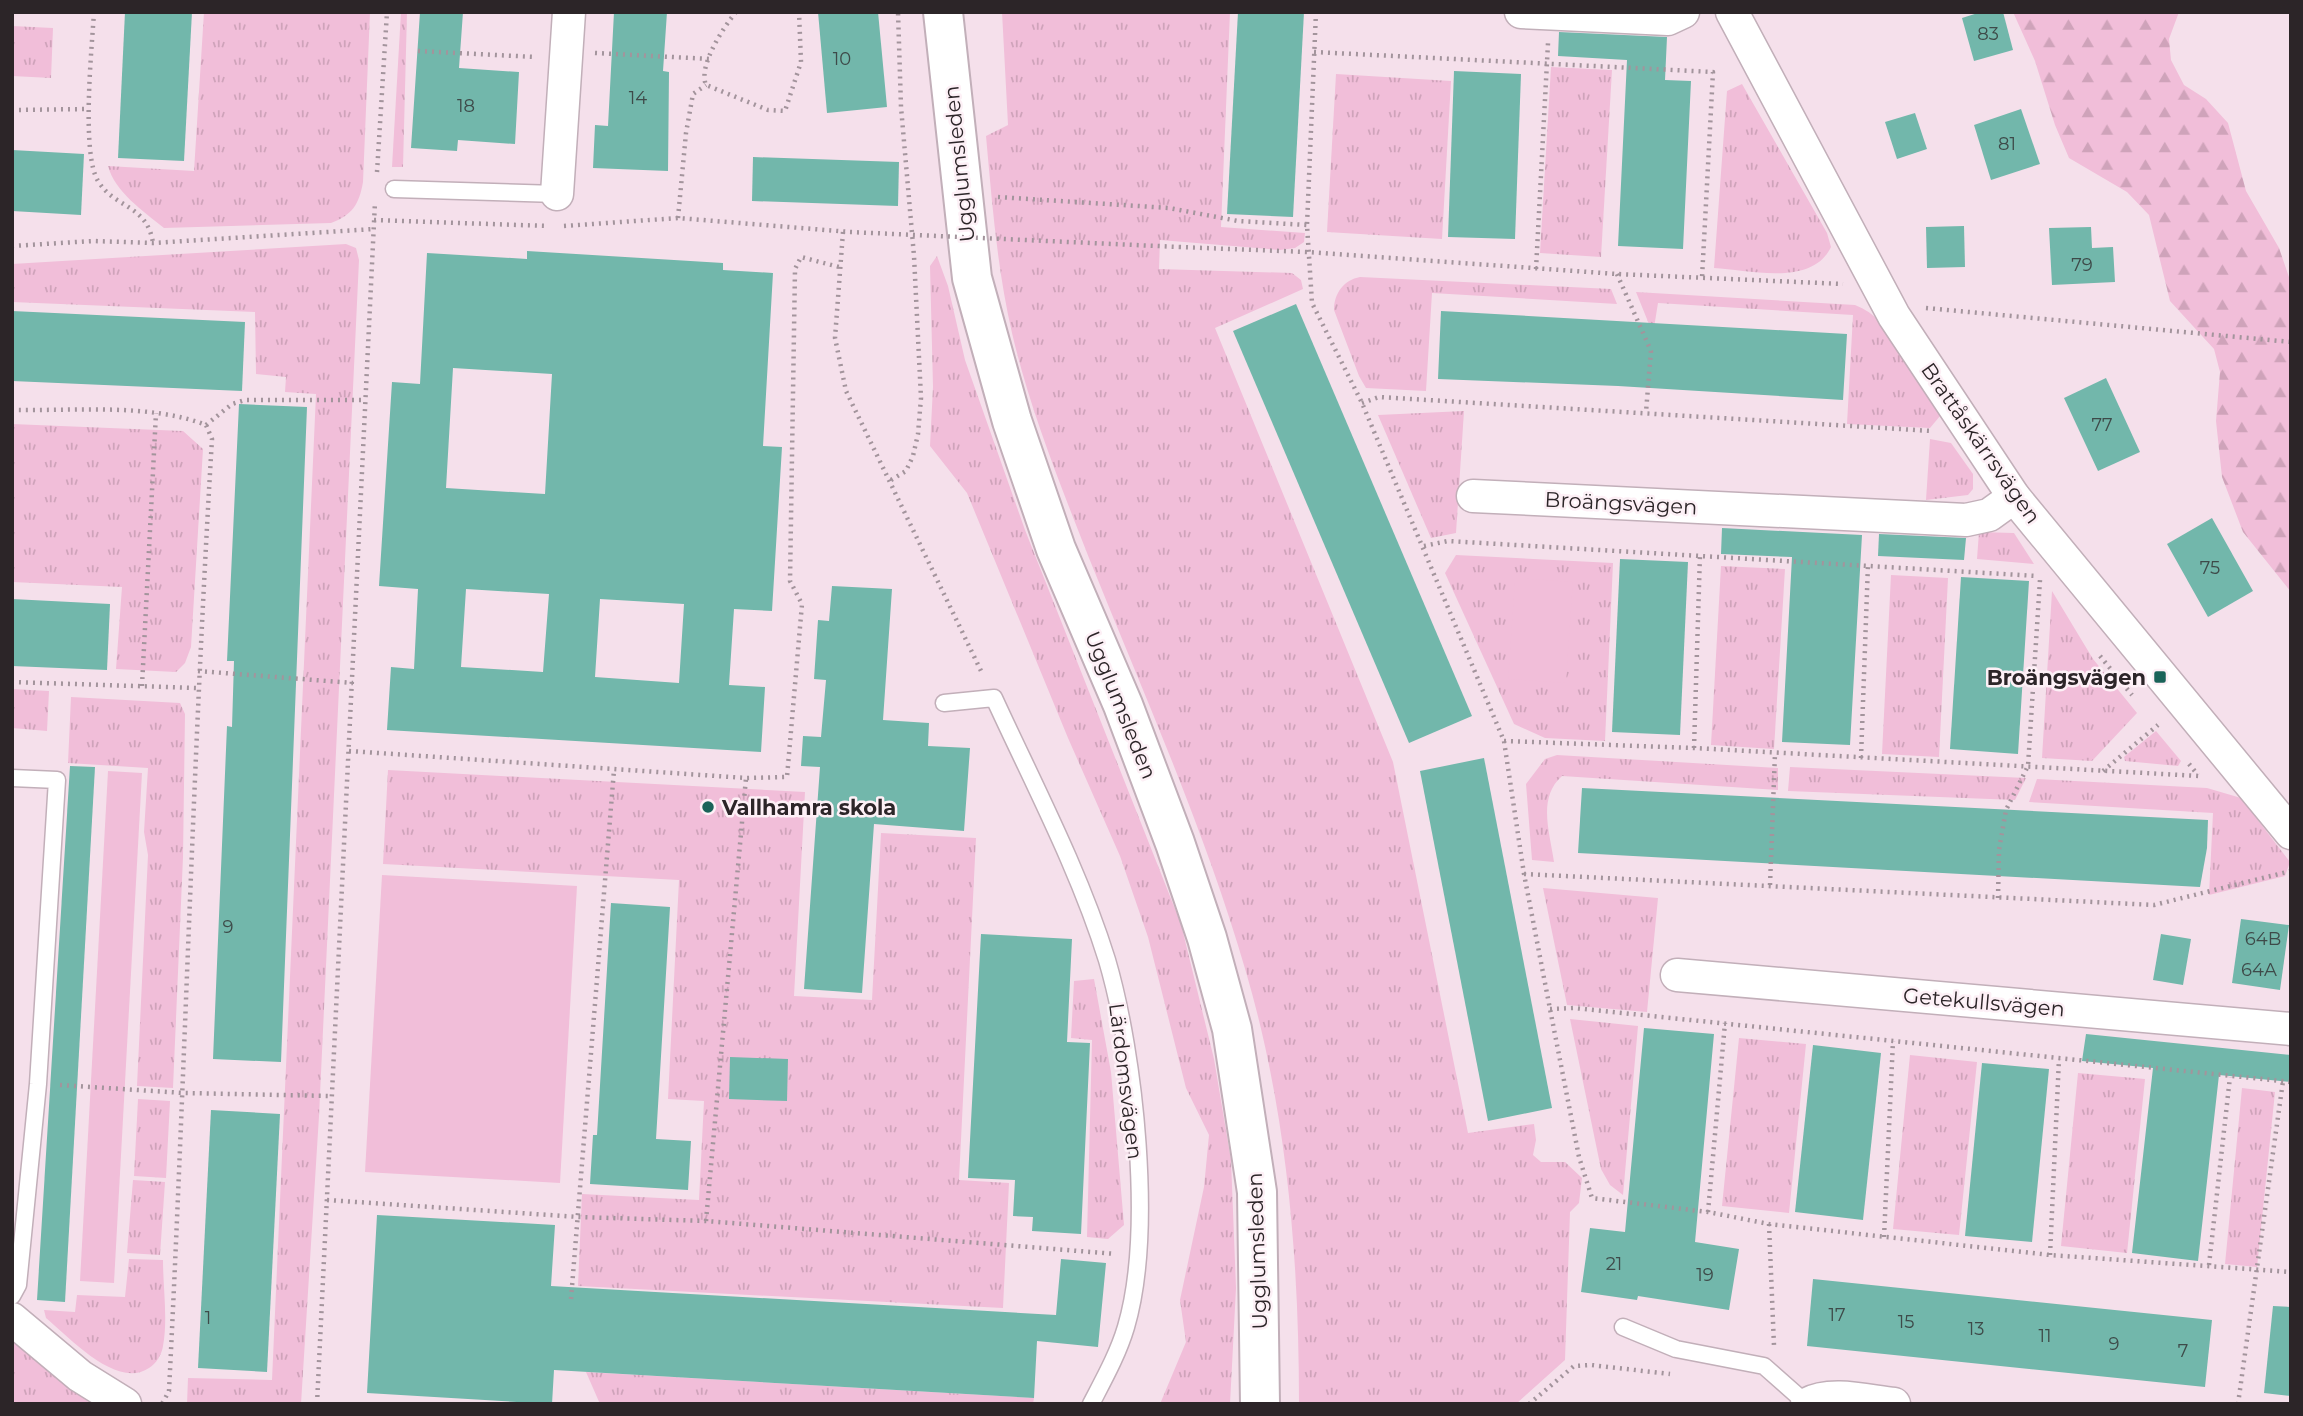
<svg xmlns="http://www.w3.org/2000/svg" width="2303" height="1416" font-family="Montserrat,sans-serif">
<defs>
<pattern id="grass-tufts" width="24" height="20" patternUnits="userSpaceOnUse" patternTransform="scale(1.75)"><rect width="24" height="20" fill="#f1bed9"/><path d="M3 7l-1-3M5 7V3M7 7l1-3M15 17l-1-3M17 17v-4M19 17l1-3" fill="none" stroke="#cfa3ba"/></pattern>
<pattern id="forest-firs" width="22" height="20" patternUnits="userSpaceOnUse" patternTransform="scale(1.75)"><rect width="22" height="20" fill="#f1bed9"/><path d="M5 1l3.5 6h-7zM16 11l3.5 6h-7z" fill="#cfa3ba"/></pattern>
</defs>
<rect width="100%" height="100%" fill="#f5e0eb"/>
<g fill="url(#grass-tufts)">
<path d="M204,12h166l-7,170c-4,23 -11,33 -32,41l-167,5c-21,-17 -49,-36 -56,-62l86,5z"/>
<path d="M401,12h6l-4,155h-11z"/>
<path d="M1002,12h228l-9,215 84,6 -1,9 -9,6 -15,2 -120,-10 -1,29 133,4 9,7 2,9 -88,39 178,434 75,371 66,-9 2,16 -3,15 8,7h24l17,16 -3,25 -9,9 -5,148 -49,44h-217c0,-146 -12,-292 -53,-432 -41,-142 -102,-277 -157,-414 -29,-74 -59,-148 -77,-225 -15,-65 -20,-131 -26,-197l22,-11z"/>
<path d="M12,26l41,2 -2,50 -39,-2z"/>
<path d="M1551,67l61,3 -11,187 -61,-4z"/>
<path d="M1336,74l115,7 -9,158 -115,-7z"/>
<path d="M1742,84l85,149 4,14c-19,40 -82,23 -117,21l13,-177z"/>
<path d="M346,244l10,4 3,12 -40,856 -18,288h-114l1,-26 84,2 44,-986 -31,-2 1,-15 -30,-3 -1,-62 -243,-10v-38z"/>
<path d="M937,256l11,30 17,74 60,170 156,394 33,135 17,101 5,128 -6,116h-70l26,-62 -6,-42 24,-113 5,-52 -23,-47 -38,-151 -28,-81 -52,-118 -101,-245 -37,-47 3,-59 -3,-121z"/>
<path d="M1360,277l251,12 6,15 -185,-11 -6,98 -60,-3 -7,-12 -25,-66c0,-17 10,-30 26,-33z"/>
<path d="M1636,292l219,13c39,14 64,76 85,111l-10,12 -83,-4 6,-109 -195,-12 -5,31z"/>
<path d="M1464,411l-8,122 -25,5 -53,-123z"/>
<path d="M12,424l171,7 20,18 -12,198 -6,16 -9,9 -60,-3 6,-82 -110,-5z"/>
<path d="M1930,439l21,4 22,31v15l-5,6 -42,5z"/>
<path d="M1979,532l35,1 20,31 -57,-5z"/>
<path d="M1456,555l157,8 -8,178 -60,-3 -31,-14 -69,-151z"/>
<path d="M1721,566l64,3 -11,180 -63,-4z"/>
<path d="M1891,575l57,3 -9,179 -57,-3z"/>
<path d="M2052,591l41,68 44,54 -45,48 -50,-3z"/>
<path d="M12,689l37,2 -2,40 -35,-3z"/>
<path d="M71,697l109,6 5,11 -2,143 -10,231 -36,-2 11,-231 -4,-23 4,-64 -80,-5z"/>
<path d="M2156,731l25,30 -3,5 -53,-5 -1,-4z"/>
<path d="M1557,755l221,13v22l-216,-14c-25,22 -12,57 -8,86l-22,-2 -6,-76 19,-25z"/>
<path d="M1790,767l236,11 -11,22 -227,-9z"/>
<path d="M388,770l417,22 -11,204 78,4 9,-167 95,5 -17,342 50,3 -6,125 -425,-22 4,-92 117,6 5,-99 -36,-2 11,-219 -296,-16z"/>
<path d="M2037,779l170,9 34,10 49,64 -5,14 -76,19 4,-82 -184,-11z"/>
<path d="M1543,888l115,10 -11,114 -80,-7z"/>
<path d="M1094,979l17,93 13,153 -16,14 -21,-2 5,-197 -21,-2 3,-57z"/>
<path d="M1570,1019l68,7 -15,169 -13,-10 -9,-16z"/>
<path d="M1739,1038l67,6 -17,169 -67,-7z"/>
<path d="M1910,1055l67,7 -18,173 -66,-6z"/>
<path d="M2078,1073l67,6 -18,174 -66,-7z"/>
<path d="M2242,1088l33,4 -18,175 -32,-3z"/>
<path d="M138,1099l32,2 -4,77 -32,-2z"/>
<path d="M133,1180l32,2 -5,73 -33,-2z"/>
<path d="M129,1259l34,1c0,28 5,59 0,86 -1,8 -7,18 -14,22 -32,22 -80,-31 -103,-50l-2,-8 31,2 2,-17 48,2z"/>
<path d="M12,1341l79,63h-79z"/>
<path d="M586,1372l448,26 -1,6h-433z"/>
</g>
<path fill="url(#forest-firs)" d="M2013,12h166l-10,27 2,21 13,25 22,14 22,24 18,68 33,57 12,35v309l-48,-60 -21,-55 -6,-56 4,-49 -6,-23 -44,-48 -21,-86 -22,-23 -58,-34 -14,-33 -20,-64z"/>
<g fill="#f1bed9">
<path d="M1515,578l58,4 -7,101 -58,-4z"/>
<path d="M108,771l34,2 -28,510 -34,-2z"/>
<path d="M382,875l195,11 -17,297 -195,-11z"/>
</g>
<g fill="#72b7ab" fill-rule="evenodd">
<path d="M125,12h67l-8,149 -66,-3z"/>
<path d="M420,12h43l-4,56 60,4 -4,72 -57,-4 -1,11 -46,-3z"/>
<path d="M614,12h53l-4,59 6,1 -1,99 -75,-3 2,-43 13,1z"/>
<path d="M818,12h60l9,95 -60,6z"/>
<path d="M1238,12h66l-11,205 -66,-3z"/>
<path d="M1981,12h22l10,38 -39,11 -12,-43z"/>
<path d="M1559,32l108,5 -2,43 26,1 -8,168 -65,-3 9,-186 -69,-4z"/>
<path d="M1454,71l67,3 -6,165 -67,-2z"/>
<path d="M2021,109l19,55 -49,16 -17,-55z"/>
<path d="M1915,113l12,36 -30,10 -12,-37z"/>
<path d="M12,150l72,4 -3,61 -69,-4z"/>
<path d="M753,157l146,5 -1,44 -146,-5z"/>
<path d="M1964,226l1,41 -38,1 -1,-41z"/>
<path d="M2091,227l1,21 21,-1 2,35 -63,3 -3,-57z"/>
<path d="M527,251l196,12v7l50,3 -10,173 19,1 -10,164 -38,-2 -5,76 36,2 -4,65 -374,-22 4,-63 23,2 4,-80 -39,-3 13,-204 28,2 7,-131 100,6zM453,368l99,6 -7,120 -99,-6zM466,589l83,5 -6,78 -82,-5zM600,599l84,5 -5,79 -84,-6z"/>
<path d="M1296,304l176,412 -63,27 -176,-412z"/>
<path d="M12,311l233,11 -3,69 -230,-10z"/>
<path d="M1441,311l406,23 -4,66 -225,-14 -180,-7z"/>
<path d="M2106,378l34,74 -42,19 -34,-73z"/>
<path d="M239,404l68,3 -26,655 -68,-3 14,-333 5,1 2,-66h-7z"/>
<path d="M2212,518l41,73 -45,26 -41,-73z"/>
<path d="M1722,528l140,7 -12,210 -68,-3 10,-185 -71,-3z"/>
<path d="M1879,534l87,4 -2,22 -86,-4z"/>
<path d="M1620,559l68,3 -8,173 -68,-3z"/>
<path d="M1961,577l68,4 -11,173 -68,-5z"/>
<path d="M832,586l60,3 -9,131 46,3 -1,23 42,2 -6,83 -90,-7 -12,169 -58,-4 16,-222 -19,-1 2,-30 18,1 5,-57 -12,-1 4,-59 11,1z"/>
<path d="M12,599l98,5 -3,66 -95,-4z"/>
<path d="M1484,758l68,350 -64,13 -68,-350z"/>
<path d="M70,766l25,1 -30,535 -28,-2z"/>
<path d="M1582,788l626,32 -1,28 -7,39 -622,-34z"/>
<path d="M611,903l59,4 -14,232 35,2 -3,49 -98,-6 3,-49h4z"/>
<path d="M2241,919l48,6 -9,65 -48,-7z"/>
<path d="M981,934l91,5 -5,103 23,1 -9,191 -49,-3 1,-14 -20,-1 2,-36 -47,-2z"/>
<path d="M2161,934l30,5 -8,46 -30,-5z"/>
<path d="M1644,1028l70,6 -19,208 44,7 -10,61 -91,-14 -1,4 -56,-8 9,-64 35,4z"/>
<path d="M2086,1034l205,21v27l-72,-7 -21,186 -66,-8 21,-185 -71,-7z"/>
<path d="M1813,1045l68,8 -18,167 -68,-8z"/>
<path d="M730,1057l58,2 -1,42 -58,-2z"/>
<path d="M1982,1063l67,6 -17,173 -67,-6z"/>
<path d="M211,1110l69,4 -13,258 -69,-4z"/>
<path d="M377,1215l178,10 -4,61 505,29 5,-56 45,4 -8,84 -61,-6 -3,57 -480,-28 -2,34 -185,-11z"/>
<path d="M1813,1279l399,41 -7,67 -398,-41z"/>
<path d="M2273,1306l18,1v89l-27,-3z"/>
</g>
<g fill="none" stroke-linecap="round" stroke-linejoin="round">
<defs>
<g id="lane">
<path d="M394,189l163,5"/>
<path d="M944,703l50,-5c39,85 85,172 113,262 28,95 47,272 19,367 -8,27 -22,52 -35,77"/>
<path d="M12,778l45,2 -19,304 -20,201 -6,11"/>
<path d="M1623,1327l53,22 88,17 43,38"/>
</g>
<g id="street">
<path d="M1521,12l147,7 15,-7"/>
<path d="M1732,12l162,304 120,181 277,336"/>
<path d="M557,194l12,-182"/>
<path d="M1473,496l493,24 23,-5 25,-18"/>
<path d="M1677,975l614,54"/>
<path d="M12,1319l68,57 45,28"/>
<path d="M1807,1404c24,-13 60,-3 87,0"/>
</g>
<path id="secondary" d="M943,12l29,266 40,143 44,128 67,156 52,138 32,95 25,91 25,163 3,212"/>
</defs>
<use href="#lane" stroke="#c2afb9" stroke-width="19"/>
<use href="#street" stroke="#c2afb9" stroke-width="35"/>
<use href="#secondary" stroke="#c2afb9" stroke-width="42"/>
<g stroke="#a3949c" stroke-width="4.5" stroke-dasharray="2 5" stroke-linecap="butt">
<path d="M94,12c-2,35 -13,141 4,169 17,28 49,23 55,62"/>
<path d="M736,12c-13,16 -38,54 -30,73l62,25 17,1 16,-49 -2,-50"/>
<path d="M1316,12l-9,213 5,78 50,100 142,338 20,133 26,135 29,148 13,41 116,14 61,12 281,31 241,17"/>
<path d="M418,51l117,6"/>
<path d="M1314,52l399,20 -11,206"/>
<path d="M595,53l115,6"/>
<path d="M12,110l77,-1"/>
<path d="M377,172l10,-160"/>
<path d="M998,197l171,11 69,13 69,4"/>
<path d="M678,218l8,-85 7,-39 13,-9"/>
<path d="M374,220l174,6"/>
<path d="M564,226l114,-8 172,14"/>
<path d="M843,232l-8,106 11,53 137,284"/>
<path d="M12,246l81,-5 60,2 221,-14"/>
<path d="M1179,247l128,5 310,22 226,10"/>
<path d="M1536,269l12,-226"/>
<path d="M1617,274l34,77 -5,61"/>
<path d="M1926,308l365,34"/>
<path d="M1362,403l17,-6 553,34"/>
<path d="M12,410c61,1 138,-7 194,15l6,14c-19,317 -27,635 -43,952l-7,13"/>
<path d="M206,425l26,-21 13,-4h120"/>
<path d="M891,480l15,-9 7,-15 5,-22 3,-36 -7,-142 -13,-149 -3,-95"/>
<path d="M1424,546l24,-5 589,35"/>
<path d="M2100,656l32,39"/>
<path d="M198,671l155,12"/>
<path d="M12,682l185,6"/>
<path d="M142,686l14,-273"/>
<path d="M1504,741l190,7 505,28"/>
<path d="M1694,748l6,-194"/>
<path d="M349,751l397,27 41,-1 15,-173 -12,-23 5,-312 6,-12 38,10"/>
<path d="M1861,758l7,-194"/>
<path d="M2189,764l9,11"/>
<path d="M2103,771l55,-46"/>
<path d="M1524,874l630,31 137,-34"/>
<path d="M1770,885l5,-132"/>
<path d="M1998,898l1,-48 7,-40 22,-44 12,-186"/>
<path d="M1550,1009l24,-1 717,74"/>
<path d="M60,1085l124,8 147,3"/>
<path d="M327,1200l252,17 127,4 410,33"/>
<path d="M1708,1212l17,-189"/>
<path d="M706,1221l40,-443"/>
<path d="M1769,1224l5,122"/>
<path d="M1884,1237l9,-196"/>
<path d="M2050,1255l9,-196"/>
<path d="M2209,1265l21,-188"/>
<path d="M571,1299l43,-529"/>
<path d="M317,1404l58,-1202"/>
<path d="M1529,1404l45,-38 17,-1 79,9"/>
<path d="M2238,1404l45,-323"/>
</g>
<use href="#lane" stroke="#fff" stroke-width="16"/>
<use href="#street" stroke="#fff" stroke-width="32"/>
<use href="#secondary" stroke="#fff" stroke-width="38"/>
<path stroke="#a3949c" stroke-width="4.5" stroke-dasharray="2 5" stroke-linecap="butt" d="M850,232l329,15"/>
</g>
<g fill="#1a6359" stroke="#fdf0f6" stroke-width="2.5">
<rect x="2153" y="670" width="14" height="14" rx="3.5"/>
<circle cx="708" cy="807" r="7"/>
</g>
<g text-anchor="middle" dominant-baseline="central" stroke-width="5" stroke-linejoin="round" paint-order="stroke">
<g font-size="18" fill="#3e4a49">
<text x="1988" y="34">83</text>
<text x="842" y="59">10</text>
<text x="638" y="98">14</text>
<text x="466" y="106">18</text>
<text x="2007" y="144">81</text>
<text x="2082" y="265">79</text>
<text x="2102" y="425">77</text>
<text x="2210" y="568">75</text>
<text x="228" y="927">9</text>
<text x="2263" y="939">64B</text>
<text x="2259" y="970">64A</text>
<text x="1614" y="1264">21</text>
<text x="1705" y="1275">19</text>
<text x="1837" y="1315">17</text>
<text x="208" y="1318">1</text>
<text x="1906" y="1322">15</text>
<text x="1976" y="1329">13</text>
<text x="2045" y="1336">11</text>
<text x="2114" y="1344">9</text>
<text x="2183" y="1351">7</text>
</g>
<g font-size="21" fill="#2c2528" stroke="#fdf0f6">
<text transform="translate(959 164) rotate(-96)">Ugglumsleden</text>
<text transform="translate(1981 443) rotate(55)">Brattåskärrsvägen</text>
<text transform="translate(1621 503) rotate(3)">Broängsvägen</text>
<text transform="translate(1121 705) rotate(68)">Ugglumsleden</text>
<text transform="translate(1984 1002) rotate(5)">Getekullsvägen</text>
<text transform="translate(1126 1081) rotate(83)">Lärdomsvägen</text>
<text transform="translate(1257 1251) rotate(-92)">Ugglumsleden</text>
</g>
<g font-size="21" font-weight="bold" fill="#2c2528" stroke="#fdf0f6" text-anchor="end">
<text x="2146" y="677">Broängsvägen</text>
<text x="722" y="807" text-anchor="start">Vallhamra skola</text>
</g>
</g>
<rect width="2303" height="1416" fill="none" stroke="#2c2528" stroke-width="28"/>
</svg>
